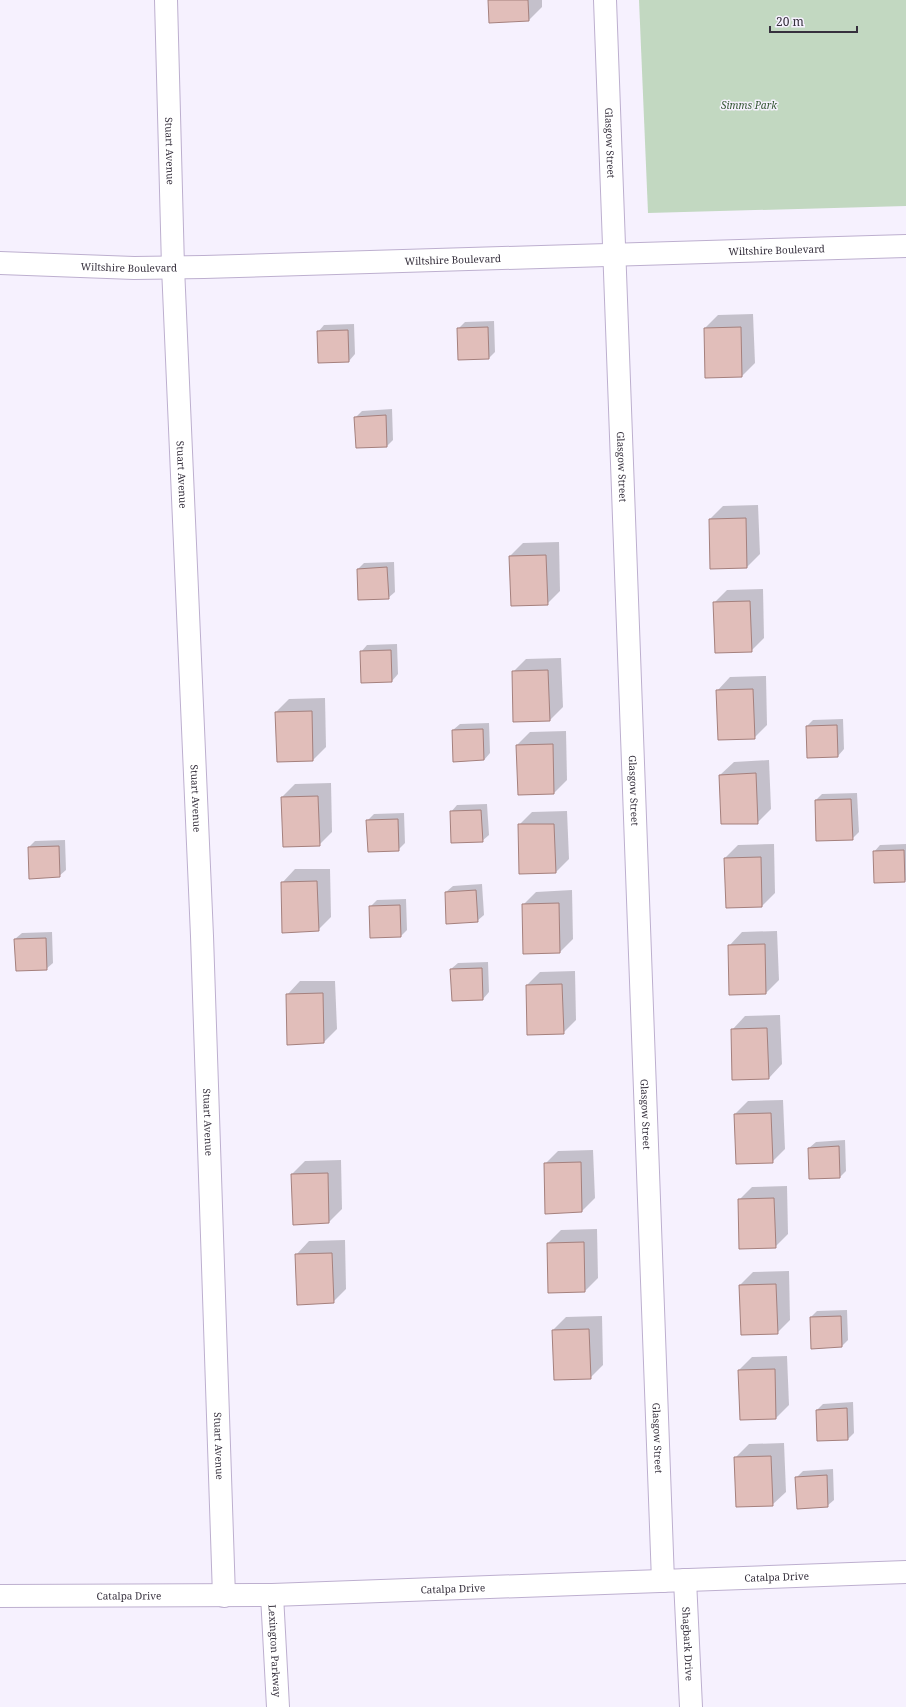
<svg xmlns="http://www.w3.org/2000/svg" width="906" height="1707" font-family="'Noto Serif',serif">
<rect width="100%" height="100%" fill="#f6f1fe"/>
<path fill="#c2d8c1" d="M639,0h267v206l-258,7z"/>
<g fill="#0003">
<path d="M489,0h53v7l-13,13z"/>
<path d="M753,314l2,49 -13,13 -37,-48 13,-13z"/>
<path d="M494,321l1,31 -6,6 -30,1 -1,-30 7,-7z"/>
<path d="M354,324l1,30 -6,7 -31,-29 6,-7z"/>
<path d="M392,409l1,31 -6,6 -31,-29 6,-6z"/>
<path d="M758,505l2,49 -13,13 -36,1 -1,-49 13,-13z"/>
<path d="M559,542l1,49 -13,13 -37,-48 13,-13z"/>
<path d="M394,562l1,30 -7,6 -30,-29 6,-6z"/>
<path d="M763,589l1,49 -13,13 -37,-48 13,-13z"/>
<path d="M397,644l1,30 -6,7 -31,-29 6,-7z"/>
<path d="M561,658l2,49 -13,13 -37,-48 13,-13z"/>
<path d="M766,676l1,49 -13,13 -37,-47 13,-14z"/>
<path d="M325,698l1,49 -13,13 -37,-48 13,-13z"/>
<path d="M843,719l1,30 -6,7 -30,1 -1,-31 6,-6z"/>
<path d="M489,723l1,30 -6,7 -31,-30 7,-6z"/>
<path d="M566,731l1,49 -13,13 -37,-48 13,-13z"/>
<path d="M769,760l2,49 -14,14 -37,-48 14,-13z"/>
<path d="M331,783l1,49 -13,13 -37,-48 13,-13z"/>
<path d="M857,793l2,39 -7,7 -36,-39 6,-6z"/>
<path d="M487,804l2,31 -7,6 -31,-29 6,-7z"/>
<path d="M567,811l2,48 -13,13 -37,-47 13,-13z"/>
<path d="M404,813l1,30 -7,7 -31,-29 7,-7z"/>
<path d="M65,840l1,30 -7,6 -30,-29 6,-6z"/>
<path d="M774,844l1,49 -13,13 -36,1 -1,-49 13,-13z"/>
<path d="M906,844v36l-1,1 -31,-29 6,-7z"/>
<path d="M295,869h35l1,48 -13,13 -36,-47z"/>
<path d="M482,884l2,31 -7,6 -31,-29 7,-6z"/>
<path d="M572,890l1,49 -13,13 -36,1 -1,-48 13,-13z"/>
<path d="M406,899l1,31 -6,6 -30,1 -1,-30 7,-7z"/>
<path d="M777,931l2,49 -13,13 -37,-47 13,-14z"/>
<path d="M52,932l1,31 -7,6 -31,-30 7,-6z"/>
<path d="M488,962l1,30 -6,7 -32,-30 7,-6z"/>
<path d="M575,971l1,49 -13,13 -36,-48 13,-13z"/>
<path d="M300,981h35l2,48 -13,13 -37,-47z"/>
<path d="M780,1015l2,49 -13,14 -37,-48 13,-14z"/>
<path d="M783,1100l2,49 -13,13 -37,-48 13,-13z"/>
<path d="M845,1140l1,31 -6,6 -31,-29 7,-6z"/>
<path d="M593,1150l2,48 -13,13 -37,-47 13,-13z"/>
<path d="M341,1160l1,49 -13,13 -37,-48 13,-13z"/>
<path d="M787,1186l1,48 -13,13 -36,-47 13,-13z"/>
<path d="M597,1229l1,49 -13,13 -37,-48 13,-13z"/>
<path d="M345,1240l1,49 -13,13 -37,-47 13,-14z"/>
<path d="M789,1271l1,49 -13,13 -37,-48 13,-13z"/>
<path d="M847,1310l1,30 -6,6 -31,-29 6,-6z"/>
<path d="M602,1316l1,49 -13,13 -37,-48 13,-13z"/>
<path d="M787,1356l2,49 -13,13 -36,1 -1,-49 13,-13z"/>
<path d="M853,1402l1,31 -6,6 -31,-29 6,-6z"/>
<path d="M784,1443l2,49 -14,13 -36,-48 13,-13z"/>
<path d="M833,1469l1,31 -7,6 -30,-29 6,-6z"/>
</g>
<g fill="#e1beba" stroke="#a5807d">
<path d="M488,0h40l1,21 -40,2z"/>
<path d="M488,327l1,32 -31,1 -1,-32z"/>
<path d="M741,327l1,50 -37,1 -1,-50z"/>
<path d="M348,330l1,32 -31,1 -1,-32z"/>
<path d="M386,415l1,32 -31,1 -2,-31z"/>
<path d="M746,518l1,50 -37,1 -1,-50z"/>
<path d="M546,555l2,50 -37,1 -2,-50z"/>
<path d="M387,567l2,32 -31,1 -1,-31z"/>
<path d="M750,601l2,51 -37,1 -2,-51z"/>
<path d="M391,650l1,32 -31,1 -1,-32z"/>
<path d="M548,670l2,51 -37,1 -1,-51z"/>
<path d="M753,689l2,50 -37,1 -2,-50z"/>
<path d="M312,711l1,50 -36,1 -2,-50z"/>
<path d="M837,725l1,32 -31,1 -1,-32z"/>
<path d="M483,729l1,31 -31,2 -1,-32z"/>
<path d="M553,744l1,50 -36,1 -2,-50z"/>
<path d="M756,773l2,51h-37l-2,-49z"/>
<path d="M318,796l2,50 -37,1 -2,-50z"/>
<path d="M851,799l2,41 -37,1 -1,-41z"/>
<path d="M481,810l2,32 -32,1 -1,-32z"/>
<path d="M398,819l1,32 -31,1 -2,-32z"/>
<path d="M518,824h36l2,49 -37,1z"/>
<path d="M59,846l1,31 -31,2 -1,-32z"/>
<path d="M904,850l1,32 -31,1 -1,-32z"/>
<path d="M761,857l1,50 -36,1 -2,-50z"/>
<path d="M317,881l2,50 -37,2 -1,-51z"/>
<path d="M476,890l2,32 -32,2 -1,-32z"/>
<path d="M559,903l1,50 -37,1 -1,-50z"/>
<path d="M400,905l1,32 -31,1 -1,-32z"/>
<path d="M46,938l1,32 -31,1 -2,-32z"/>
<path d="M765,944l1,50 -37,1 -1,-50z"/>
<path d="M482,968l1,32 -31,1 -2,-32z"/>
<path d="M562,984l2,50 -37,1 -1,-50z"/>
<path d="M323,993l1,50 -37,2 -1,-51z"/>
<path d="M767,1028l2,51 -37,1 -1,-51z"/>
<path d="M771,1113l2,50 -37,1 -2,-50z"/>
<path d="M839,1146l1,32 -31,1 -1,-31z"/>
<path d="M581,1162l1,50 -37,2 -1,-51z"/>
<path d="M328,1173l1,50 -36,2 -2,-51z"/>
<path d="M774,1198l2,50 -37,1 -1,-50z"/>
<path d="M584,1242l1,50 -37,1 -1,-50z"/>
<path d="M332,1253l2,50 -37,2 -2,-51z"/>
<path d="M776,1284l2,50 -37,1 -2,-50z"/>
<path d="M841,1316l1,31 -31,2 -1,-32z"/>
<path d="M589,1329l2,50 -37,1 -2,-50z"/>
<path d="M775,1369l1,50 -36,1 -2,-50z"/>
<path d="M847,1408l1,32 -31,1 -1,-31z"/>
<path d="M771,1456l2,50 -37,1 -2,-50z"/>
<path d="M827,1475l1,32 -31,2 -2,-32z"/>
</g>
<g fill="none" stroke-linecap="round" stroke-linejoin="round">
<defs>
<g id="minor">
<path id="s1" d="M166,0l7,267 29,669 22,660"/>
<path id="s2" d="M605,0l58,1581"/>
<path id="s3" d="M0,263l134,5 70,-1 702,-21"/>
<path id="s4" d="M685,1580l6,127"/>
<path id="s5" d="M272,1595l6,112"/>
<path id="s6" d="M0,1596l272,-1 634,-23"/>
</g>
</defs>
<use href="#minor" stroke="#bdafcf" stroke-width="24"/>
<use href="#minor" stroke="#fff" stroke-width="22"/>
</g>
<g text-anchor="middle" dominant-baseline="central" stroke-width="3" stroke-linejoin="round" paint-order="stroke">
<g font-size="10" font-style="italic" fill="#315430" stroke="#f6f1fe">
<text x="749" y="105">Simms Park</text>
</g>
<g font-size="10" fill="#36303d" stroke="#f6f1fe">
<text stroke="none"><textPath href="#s2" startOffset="143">Glasgow Street</textPath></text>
<text stroke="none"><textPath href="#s1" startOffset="151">Stuart Avenue</textPath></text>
<text stroke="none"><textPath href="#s3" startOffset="777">Wiltshire Boulevard</textPath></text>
<text stroke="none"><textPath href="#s3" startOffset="453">Wiltshire Boulevard</textPath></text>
<text stroke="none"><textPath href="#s3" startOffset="129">Wiltshire Boulevard</textPath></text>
<text stroke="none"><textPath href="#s2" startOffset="467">Glasgow Street</textPath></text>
<text stroke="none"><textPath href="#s1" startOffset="475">Stuart Avenue</textPath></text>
<text stroke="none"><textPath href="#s2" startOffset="791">Glasgow Street</textPath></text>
<text stroke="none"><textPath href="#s1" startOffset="799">Stuart Avenue</textPath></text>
<text stroke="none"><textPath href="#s2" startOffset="1115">Glasgow Street</textPath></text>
<text stroke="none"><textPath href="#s1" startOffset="1123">Stuart Avenue</textPath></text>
<text stroke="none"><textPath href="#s2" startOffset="1439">Glasgow Street</textPath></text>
<text stroke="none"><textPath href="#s1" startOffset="1447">Stuart Avenue</textPath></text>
<text stroke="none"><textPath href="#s6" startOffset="777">Catalpa Drive</textPath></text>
<text stroke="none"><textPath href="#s6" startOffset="453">Catalpa Drive</textPath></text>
<text stroke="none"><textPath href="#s6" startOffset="129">Catalpa Drive</textPath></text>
<text stroke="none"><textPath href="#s4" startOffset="64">Shagbark Drive</textPath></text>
<text stroke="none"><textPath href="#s5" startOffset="56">Lexington Parkway</textPath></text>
</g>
</g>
<path d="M770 26v6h87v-6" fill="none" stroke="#36303d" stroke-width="2"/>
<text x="776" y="26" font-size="12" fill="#36303d" stroke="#f6f1fe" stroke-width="3" paint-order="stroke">20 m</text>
</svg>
